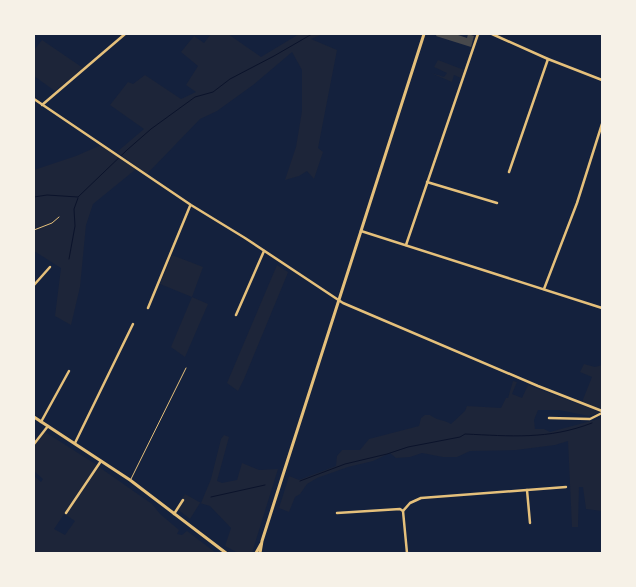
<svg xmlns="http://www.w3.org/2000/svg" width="636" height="587" font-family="'IBM Plex Sans',sans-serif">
<rect width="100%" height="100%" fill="#14213d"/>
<g fill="#1d2539">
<path d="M211,34h17l33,23 38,-23h24l-12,5 26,11 -19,98 5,4 -9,27 -7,-8 -8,5 -14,4 11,-33 6,-36v-41l-10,-18 -39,33 -36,26 -17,8 -53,55 -30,-22 27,-23 -34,-24 18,-23 5,2 12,-9 36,24 15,-7 -10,-7 12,-19 -17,-14 13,-16 10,7z"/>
<path d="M42,40l41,28 -28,23 -21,-15v-26z"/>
<path d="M438,60l26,10 -3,8 -7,-3 -2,7 -21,-9 13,4 3,-4 -13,-6z"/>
<path d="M101,145l35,24 -43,35 -7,21 -6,62 -9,38 -16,-9 6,-48 -27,-17v-81l42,-14z"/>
<path d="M172,255l31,12 -11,30 16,7 -23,53 -14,-10 21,-50 -32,-13z"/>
<path d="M277,265l11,7 -1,3 -43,104 -6,12 -11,-8z"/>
<path d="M584,364l11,3 7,-2v45l-20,-8 10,-25 -12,-5z"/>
<path d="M513,381l4,1 -5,12 10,4 6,-13 72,27 -11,4 -30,-6h-21l-4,10 1,9h9l6,3 52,-14v93l-16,-2 -3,-22h-4l-1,40h-6l-4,-86 -13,4 -39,5 -46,1 -13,6h-14l-21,-4 -12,4 -14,1 -6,-5 -17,8 -25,6 -31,11 -10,6 -7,10 -5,3 -6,15 -10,-4 10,-32 10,4 37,-14 1,-10 5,-6h18l9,-11 50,-13 2,-8 4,-3h5c10,7 13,4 21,9l14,-13 2,-5 34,2 5,-10h2z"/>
<path d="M45,432l52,33 -43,64 11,6 10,-14 -9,-6 33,-48 53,37 8,10 19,16 -2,4 5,1 5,-4 29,22h-182v-77l7,6 2,-3 -9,-8v-25z"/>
<path d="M224,435l5,2 -12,44 5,2 15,-3 5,-17 17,7 19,-1 -26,84h-14l-13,-7 6,-18 -21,-22 -10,-3 -10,16 -14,-11 9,-14 16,9 10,-24 10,-40z"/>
</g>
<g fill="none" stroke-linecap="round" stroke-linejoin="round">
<g stroke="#0b132b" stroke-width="1">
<path d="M34,197l13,-2 31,2 49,-47 24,-21 44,-32 18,-5 17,-13 44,-23 38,-22"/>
<path d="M69,259l6,-33 -1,-17 4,-11"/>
<path d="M300,481l45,-17 42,-10 21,-7 52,-10 5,-3c45,2 83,6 127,-11"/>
<path d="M211,497l54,-12"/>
</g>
</g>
<path fill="#48494c" d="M437,34h18l12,4 1,-4 6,2 -3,11 -35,-11z"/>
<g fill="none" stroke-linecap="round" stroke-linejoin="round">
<path stroke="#e5c07b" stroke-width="1" d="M34,230l18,-7 7,-6"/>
<path stroke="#e5c07b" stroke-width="1" d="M131,479l55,-111"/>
<g stroke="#e5c07b" stroke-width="2.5">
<path d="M492,34l56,25 54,21"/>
<path d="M34,99l157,106 54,33 98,65 195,83 64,25"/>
<path d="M42,105l83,-71"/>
<path d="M509,172l39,-113"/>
<path d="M427,182l70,21"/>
<path d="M361,231l241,77"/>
<path d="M406,245l72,-211"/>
<path d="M34,285l16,-18"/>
<path d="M544,289l33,-86 25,-79"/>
<path d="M148,308l42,-102"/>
<path d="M236,315l28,-64"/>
<path d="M549,418l41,1 12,-6"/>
<path d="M41,422l28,-51"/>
<path d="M75,443l58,-119"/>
<path d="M34,444l14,-18"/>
<path d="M403,511l7,-8 11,-5 106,-8"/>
<path d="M66,513l35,-52"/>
<path d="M337,513l63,-4 3,2 4,42"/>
<path d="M174,514l9,-14"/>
<path d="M530,523l-3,-33 39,-3"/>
</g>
<g stroke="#e5c07b" stroke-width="3">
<path d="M34,417l96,63 96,73"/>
<path d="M256,553l5,-9"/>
<path d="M260,553l2,-12 19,-60 143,-447"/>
</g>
</g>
<rect width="636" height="587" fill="none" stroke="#f6f1e7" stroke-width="70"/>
</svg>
